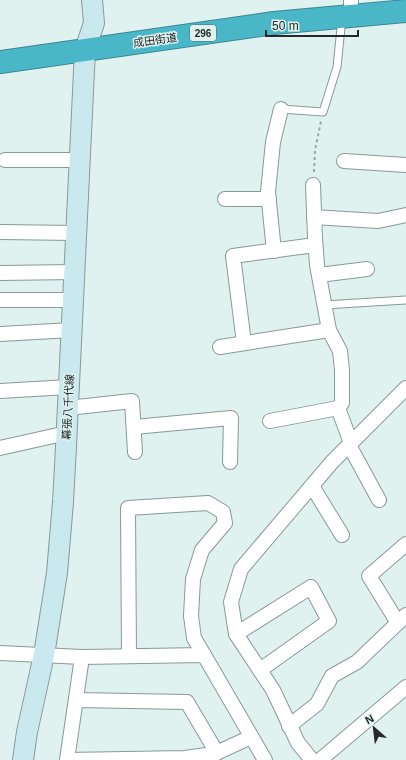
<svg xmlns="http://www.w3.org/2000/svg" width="406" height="760" font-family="Helvetica,'Noto Sans JP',sans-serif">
<rect width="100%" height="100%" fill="#dff2f0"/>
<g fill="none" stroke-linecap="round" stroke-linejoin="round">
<defs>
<g id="lane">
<path d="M281,109l42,3 14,-45 5,-49"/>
<path d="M324,305l82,-5"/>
</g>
<g id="street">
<path d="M351,15v-15"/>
<path d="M5,160h75"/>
<path d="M344,161l62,4"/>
<path d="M313,185l2,53 2,27 12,65 11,21 2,19v33l-4,5 13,35"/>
<path d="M225,199h44"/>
<path d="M314,217l64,4 28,-6"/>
<path d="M0,232l77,1"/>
<path d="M274,251l-6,-59 5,-50 8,-33"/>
<path d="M0,273l75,-1"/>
<path d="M319,275l48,-6"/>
<path d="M0,300h74"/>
<path d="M0,334l72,-4"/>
<path d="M244,343l-11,-87 82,-11"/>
<path d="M220,347l109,-17"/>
<path d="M0,391l69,-4"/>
<path d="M68,408l64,-7 3,51"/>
<path d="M270,421l68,-13"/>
<path d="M134,427l97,-9 -1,44"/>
<path d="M349,445l30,55"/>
<path d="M0,448l67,-15"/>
<path d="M312,486l30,49"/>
<path d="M398,623l-29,-47 37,-32"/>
<path d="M236,634l75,-47 18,34 -69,49"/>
<path d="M0,653l82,4 -15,103"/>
<path d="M129,656l-1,-148 80,-5 15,9 2,11 -23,27 -9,29 -2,37 3,22 10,17"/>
<path d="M82,657l122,-2 61,105"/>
<path d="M76,700l111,2 30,51"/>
<path d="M289,726l28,-22 15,-28 25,-14 49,-47"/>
<path d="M67,760l118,-2 29,-4 37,-17"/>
<path d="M312,760l-14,-17 -25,-53 -37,-56 -5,-32 10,-33 91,-107 74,-74"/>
<path d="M320,760l86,-73"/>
</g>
<path id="secondary" d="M23,760l4,-28 17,-77 13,-82 6,-71 3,-55 19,-397 9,-27 -2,-23"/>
<path id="highway" d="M0,62l274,-39 132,-12"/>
</defs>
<use href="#lane" stroke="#899998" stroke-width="9"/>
<use href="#street" stroke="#899998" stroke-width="16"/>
<use href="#secondary" stroke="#899998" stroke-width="22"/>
<use href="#highway" stroke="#3d8691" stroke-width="24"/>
<path stroke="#98a6a5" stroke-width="2" stroke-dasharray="3 3" stroke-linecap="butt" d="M314,172l1,-22 6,-29"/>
<use href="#lane" stroke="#fff" stroke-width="7"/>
<use href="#street" stroke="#fff" stroke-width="14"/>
<use href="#secondary" stroke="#c9e9ef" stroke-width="20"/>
<use href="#highway" stroke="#4ab7c9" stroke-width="22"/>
</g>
<g text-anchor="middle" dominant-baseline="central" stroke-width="3" stroke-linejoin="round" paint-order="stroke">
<rect fill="#dff2f0" stroke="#5c6665" stroke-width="1" x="190" y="25" width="26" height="16" rx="3"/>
<g font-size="10" font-weight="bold" fill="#242a2a">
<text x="203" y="33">296</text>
</g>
<g font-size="11" fill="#242a2a" stroke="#dff2f0">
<text transform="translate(155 40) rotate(-8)">成田街道</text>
<text transform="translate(68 407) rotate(-87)">幕張八千代線</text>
</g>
</g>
<g transform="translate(374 728) rotate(332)" stroke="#dff2f0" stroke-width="3" paint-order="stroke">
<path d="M0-3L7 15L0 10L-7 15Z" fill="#242a2a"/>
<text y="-6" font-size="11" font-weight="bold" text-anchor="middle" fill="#242a2a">N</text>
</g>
<path d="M266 30v6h92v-6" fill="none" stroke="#242a2a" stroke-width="2"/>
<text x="272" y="30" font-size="12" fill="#242a2a" stroke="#dff2f0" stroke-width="3" paint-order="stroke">50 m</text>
</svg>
